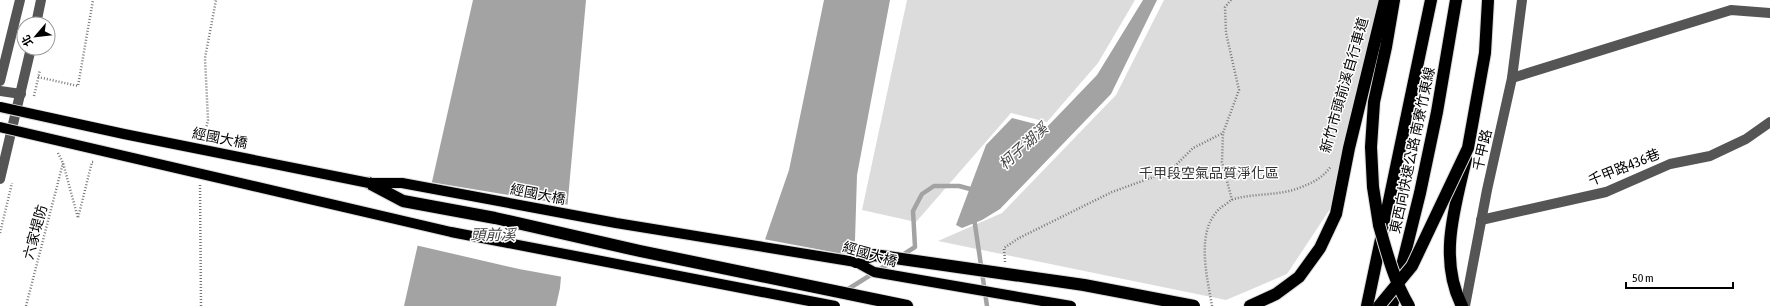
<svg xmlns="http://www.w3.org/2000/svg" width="1770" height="306" font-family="'Asap Condensed','Noto Sans TC',sans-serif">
<rect width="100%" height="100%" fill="#fff"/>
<g fill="#dcdcdc">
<path d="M907,0h228l-37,63 -51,59 -36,-9 -95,109 -54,-12z"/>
<path d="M1164,0h219l-49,203 -47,71 -61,26 -288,-59 64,-28 114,-118z"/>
</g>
<g fill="#a3a3a3">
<path d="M473,0h113l-26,288 -4,18h-152z"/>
<path d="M824,0h66l-33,175 -2,65 -13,53 -100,13 47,-136z"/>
<path d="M1143,0h14l-46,94 -111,115 -18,11 -20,8 -6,-3 30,-80 26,-27 35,9 50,-52z"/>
</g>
<g fill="#fff">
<path d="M430,182l140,23 -7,72 -44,-8 -104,-24z"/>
<path d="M763,239l91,17 -10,37 -9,13h-95z"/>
</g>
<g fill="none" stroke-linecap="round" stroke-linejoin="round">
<g stroke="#a3a3a3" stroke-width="4.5">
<path d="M974,218l13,88"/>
<path d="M901,256l14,-9 -2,-36 9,-17 12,-8h25l15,4"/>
<path d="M845,291l48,-30"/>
</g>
<defs>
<path id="major" d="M369,183h33l214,40 240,39"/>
<g id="highway">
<path d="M369,183l34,18 92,17 145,33 267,55"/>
<path d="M1379,225l-6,-38 -2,-40 3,-45 12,-55 8,-47"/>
<path d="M1250,306l26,-12 23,-17 21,-29 16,-34 13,-66 36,-148"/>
<path d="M1367,306l64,-306"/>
<path d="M1392,306l28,-113 17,-81 19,-112"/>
<path d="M1462,306c-24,-47 -7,-99 4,-147"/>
</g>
</defs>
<use href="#major" stroke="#dbdbdb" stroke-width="12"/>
<use href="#highway" stroke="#dbdbdb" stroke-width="14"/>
<g stroke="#777" stroke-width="2.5" stroke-dasharray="1 2" stroke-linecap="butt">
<path d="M1231,0l-6,7 1,26 13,57 -16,43 -1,29 10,38"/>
<path d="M38,77l40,9 15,-86"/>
<path d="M34,96l6,-26"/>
<path d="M204,138l4,-18 -3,-62 11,-58"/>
<path d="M58,153l5,10 15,55 14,-56h2"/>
<path d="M200,185l1,121"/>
<path d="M0,233l12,-50"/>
<path d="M1005,262l-1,-14 15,-10 93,-46 58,-21 23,-23 30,-15"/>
<path d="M26,306l37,-143"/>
<path d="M1212,306c-5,-30 -18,-79 11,-100 4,-2 7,-6 11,-7 21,-6 44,-3 65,-11 13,-5 24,-10 32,-22"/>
</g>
<g stroke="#555" stroke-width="10">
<path d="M36,24l5,-24"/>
<path d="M1512,78l219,-68 39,3"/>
<path d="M0,81l20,-81"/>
<path d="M0,91l21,3"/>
<path d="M0,179l31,-131"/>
<path d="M1481,220l125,-28 64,-28 40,-8 36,-17 24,-17"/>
<path d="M1465,306l22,-116 25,-112 10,-78"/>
</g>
<use href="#major" stroke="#000" stroke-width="10"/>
<use href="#highway" stroke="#000" stroke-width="12"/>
<defs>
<g id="major-bridge">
<path d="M0,107l124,27 245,49"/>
<path d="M0,127l451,105 384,74"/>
<path d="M856,262l18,10 197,34"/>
</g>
<g id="highway-bridge">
<path d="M1379,225c8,28 15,56 30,81"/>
<path d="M856,262l18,-7 210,30 110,21"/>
<path d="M1379,306l33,-40 56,-118 17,-95 3,-53"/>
</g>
</defs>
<use href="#major-bridge" stroke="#dbdbdb" stroke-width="12" stroke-linecap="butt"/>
<use href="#highway-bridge" stroke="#dbdbdb" stroke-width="14" stroke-linecap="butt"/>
<use href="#major-bridge" stroke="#000" stroke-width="10"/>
<use href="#highway-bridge" stroke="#000" stroke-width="12"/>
</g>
<g text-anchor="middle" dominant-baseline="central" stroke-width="3" stroke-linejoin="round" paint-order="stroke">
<g font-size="14" fill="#000" stroke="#fff">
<text transform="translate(1344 85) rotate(-74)">新竹市頭前溪自行車道</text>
<text transform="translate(220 138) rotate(11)">經國大橋</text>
<text transform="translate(1412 150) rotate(-78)">東西向快速公路 南寮竹東線</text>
<text transform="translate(1482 150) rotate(-77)">千甲路</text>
<text transform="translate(1624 167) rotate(-22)">千甲路436巷</text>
<text transform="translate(538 194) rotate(11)">經國大橋</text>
<text transform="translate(35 232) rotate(-75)">六家堤防</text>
<text transform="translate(870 254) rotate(16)">經國大橋</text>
</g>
<g font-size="14" fill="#333" stroke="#fff">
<text x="1209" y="173">千甲段空氣品質淨化區</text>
</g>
<g font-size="15" font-style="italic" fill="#444" stroke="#fff">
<text transform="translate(1023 146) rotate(-42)">柯子湖溪</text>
<text x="493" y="234">頭前溪</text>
</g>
</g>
<g transform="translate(36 36) rotate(242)"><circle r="19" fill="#ffffff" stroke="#999999"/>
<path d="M0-3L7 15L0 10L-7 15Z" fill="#000000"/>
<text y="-6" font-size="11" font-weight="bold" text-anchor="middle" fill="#000000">北</text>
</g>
<path d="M1626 282v6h107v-6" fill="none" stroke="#000000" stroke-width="2"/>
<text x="1632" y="282" font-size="12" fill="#000000" stroke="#ffffff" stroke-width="3" paint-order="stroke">50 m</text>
</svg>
